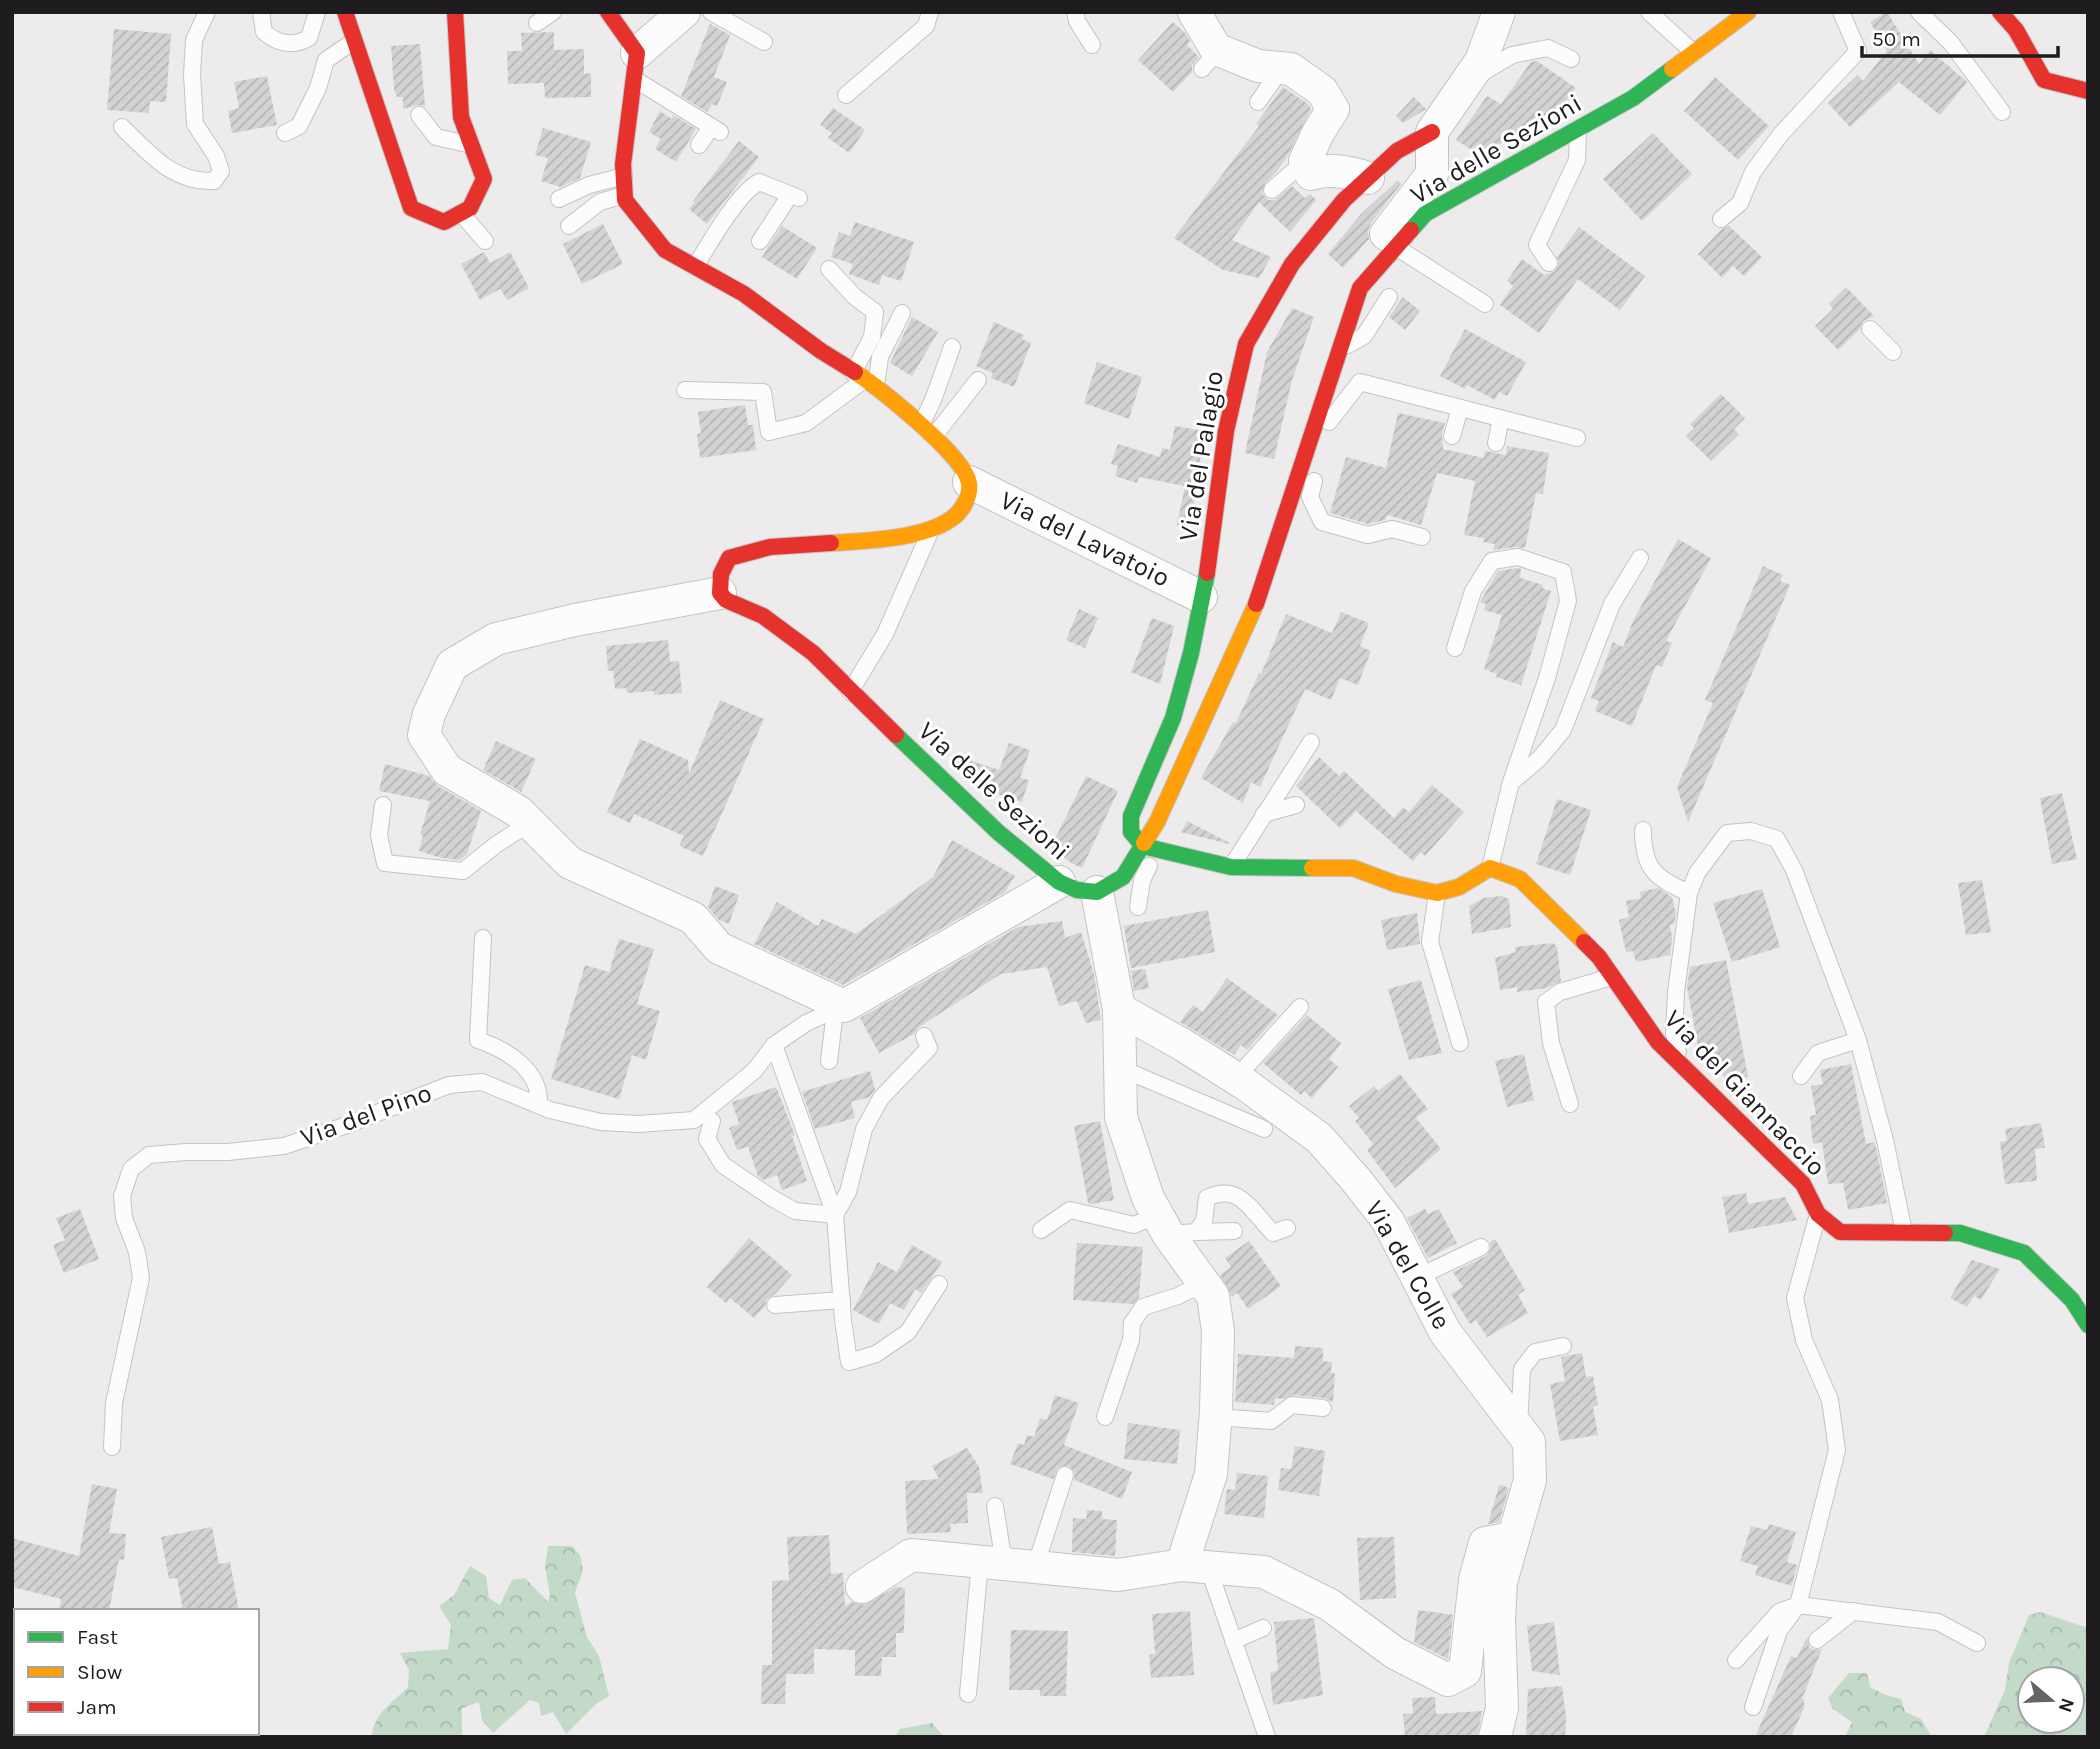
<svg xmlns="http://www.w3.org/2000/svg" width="2100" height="1749" font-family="Karla,sans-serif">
<defs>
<pattern id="forest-crowns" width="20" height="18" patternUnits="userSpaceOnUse" patternTransform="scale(1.75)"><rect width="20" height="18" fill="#c2dac7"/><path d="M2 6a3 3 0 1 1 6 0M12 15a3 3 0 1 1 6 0" fill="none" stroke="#a6baaa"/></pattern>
<pattern id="building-hatch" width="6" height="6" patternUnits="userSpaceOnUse" patternTransform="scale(1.75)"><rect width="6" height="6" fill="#d4d2d3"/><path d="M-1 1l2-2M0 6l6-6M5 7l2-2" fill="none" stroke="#b6b4b5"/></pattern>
</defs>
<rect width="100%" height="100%" fill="#edebec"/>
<g fill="url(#forest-crowns)" fill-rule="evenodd">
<path d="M548,1546h24l8,9 3,15 -8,23 12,44 12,19 10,40 -13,8 -30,30 -13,-22 -12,4 -2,-13 -9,-3 -37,33 -11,-13 -3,-18 -17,6v29h-90c0,-22 22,-36 36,-50l1,-17 -9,-17 48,-4 3,-24 -12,-19 15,-11 16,-29 16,10 3,22 11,7 12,-25 13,-2 23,24 2,-7 -5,-28z"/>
<path d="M2040,1612l48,16v109h-104l21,-47 4,-27 20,-48zM2030,1679h42v42h-42z"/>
<path d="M1849,1673h18l3,14 15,8 16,4 4,13 16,7 11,18h-87l7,-15 -19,-13 -5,-11z"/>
<path d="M932,1723l12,14h-49l5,-8z"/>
</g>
<g fill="url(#building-hatch)">
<path d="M1887,12l32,52 11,-14 37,32 -27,33 -41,-33 -49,45 -22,-24 30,-28 5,6 24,-30 -17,-29z"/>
<path d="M1173,22l12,11 5,8 -3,4 12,12 -7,9v6l-19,20 -35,-32z"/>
<path d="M710,24l20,11 -16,42 13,5 -10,24 -5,-2 -5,8 -26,-16z"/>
<path d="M114,29l57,5 -5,68 -16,-1 -1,12 -42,-3z"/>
<path d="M554,32v18l30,-1v25l7,-1v24l-46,1 -1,-15 -36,1 -1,-33h15l-1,-18z"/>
<path d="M420,44l5,62 -7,-1 -15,4v-12h-6l-3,-8 -3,-43z"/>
<path d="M1537,61l39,27 -20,27 -5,-4 -9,13 -24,13 -5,-3 -5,7 -33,11 -19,-12 31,-44 14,8 30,-42z"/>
<path d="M267,76l10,49 -45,8 -4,-22 11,-3 -5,-26z"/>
<path d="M1715,77l54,49 -31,34 -54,-49z"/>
<path d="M1283,87l25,17 3,5 -24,48 -10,14 -12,12 -3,10 6,7h7l17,-14 13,12 5,-4 6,6 -26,32 -31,-30 -27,38 39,17 -12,21 -36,-8 -49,-32 85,-112 -3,-2z"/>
<path d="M1414,97l12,12 -23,14 -7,-7z"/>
<path d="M833,108l32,22 -16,23 -21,-15 4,-5 -12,-8z"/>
<path d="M660,111l12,8 1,-4 23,14 -20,33 -21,-13 6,-10 -12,-7z"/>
<path d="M543,128l48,14 -11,36 -19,9 -20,-6 7,-23 -13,-3z"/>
<path d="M1653,133l39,41 -50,47 -39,-42z"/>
<path d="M739,141l20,16 -52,67 -18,-15 6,-7 -2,-1z"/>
<path d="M1398,180l3,4 -30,39 -3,8 1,8 -26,29 -15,-14 32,-39z"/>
<path d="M855,222l59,20 -13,39 -19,-6 -3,10 -30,-11 4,-10 -22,-7 8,-25 11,4z"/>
<path d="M603,224l20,40 -41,20 -19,-40z"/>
<path d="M782,226l35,22 -20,31 -35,-22z"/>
<path d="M1729,226l33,31 -18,19 -11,-10 -11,12 -24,-24 24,-25z"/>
<path d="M1579,227l66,49 -25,34 -42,-31 -39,54 -39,-28 13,-19 -6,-5 15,-22 22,16 11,-4 4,-8 -2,-6z"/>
<path d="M484,252l6,11 20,-11 19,36 -22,12 -7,-11 -20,11 -19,-36z"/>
<path d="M1846,287l28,29 -11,5 -3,8 -22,21 -23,-24 18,-17 -4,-5z"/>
<path d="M1403,297l17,14 -15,19 -16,-13z"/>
<path d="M1292,308l22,9 -22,63 -18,79 -29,-6 22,-101z"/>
<path d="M912,317l26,15 -26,44 -22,-13z"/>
<path d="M994,322l30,13 -2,4 9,4 -17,44 -23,-9 2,-5 -17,-7z"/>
<path d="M1465,329l61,33 -19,34 -8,-4 -4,8 -28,-15 -2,4 -25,-13z"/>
<path d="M1097,362l45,15 -13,42 -45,-16z"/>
<path d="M1721,394l24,24 -11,11 5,5 -28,27 -25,-25 8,-8 -4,-4z"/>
<path d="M745,405l3,20h5l3,25 -56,8 -3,-24 4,-1 -3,-21z"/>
<path d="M1398,413l47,10 -3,11 1,15 41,9 1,-7 21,4 1,-9 42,7 -6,41 -7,-1 -11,55 -9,-1 -23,3 2,-6 -12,-2 1,-4 -20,-3 11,-54 -38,-8 -16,52 -34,-10 -2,5 -17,4 -38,-11 16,-56 40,11z"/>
<path d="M1175,426l29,5 -13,97 -14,-3 8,-39 -46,-9 -2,6 -22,-7 3,-10 -7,-2 7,-20 42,13 2,-9 8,2z"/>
<path d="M1678,539l33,19 -45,83 6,2 -10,24 -6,-2 -24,61 -37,-15 4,-10 -8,-3 22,-56 10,5 11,-28z"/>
<path d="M1763,566l20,9 -3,6 10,4 -102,237 -11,-35 36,-84 -8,-3z"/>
<path d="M1517,568l4,1 -1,9 23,7 -1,3 9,3 -30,94 -25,-8 1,-3 -13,-5 18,-54 -18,-5 2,-6 -6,-2 18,-31z"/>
<path d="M1079,609l19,9 -13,30 -19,-8z"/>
<path d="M1341,612l28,11 -9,23 11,5 -13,34 -18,-7 -9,22 -26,-11 -45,98 -9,-5 -8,21 -42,-25 32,-56 3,1 23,-50 2,1 25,-60 46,19z"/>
<path d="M1152,618l22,8 -14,58 -29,-12z"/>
<path d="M668,640l2,22 9,-1 3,32 -28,2v-4l-27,2 -1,-5 -11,1 -2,-18h-5l-2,-25z"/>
<path d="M720,700l44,19 -61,137 -24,-10 5,-10 -50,-22 -4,9 -23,-11 33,-73 48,21 1,14z"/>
<path d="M496,741l40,18 -15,33 -38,-22z"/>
<path d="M1009,743l21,7 -10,28 9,2 -7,22 -37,-12 -22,-21 3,-10 33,11z"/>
<path d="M1319,757l20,19 5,-5 50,47 9,-11 6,5 23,-27 32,27 -39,44 -4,-4 -8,9 -57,-50 -16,17 -44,-42z"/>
<path d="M385,764l44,12 9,10 43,25 -14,43 -7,6 -18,-2 -23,-7 4,-15 -3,-1 10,-34 -51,-10z"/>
<path d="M1086,776l32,15 -36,77 -11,-5 -20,-16z"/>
<path d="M2062,793l15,66 -25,5 -12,-66z"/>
<path d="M1557,799l34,11 -21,65 -34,-11z"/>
<path d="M1187,821l43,22 -1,1 -48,-12z"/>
<path d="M952,840l63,36 -10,16 -162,93 -89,-41 23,-42 41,24 4,-7 34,15 77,-57z"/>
<path d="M1982,880l9,52 -25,3 -8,-52z"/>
<path d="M715,886l24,9 -10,29 -10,-4 -11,-13z"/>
<path d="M1658,888l14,9 4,17 -2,10 -4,1 2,13 -2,17 -34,7 -3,-11 -7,1 -7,-32 10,-3 -3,-16 15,-3 -1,-6z"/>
<path d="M1762,889l18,58 -48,15 -19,-59z"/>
<path d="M1502,896l7,3 2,28 -39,7 -3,-28 14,-8z"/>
<path d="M1208,910l7,42 -84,16 -7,-42z"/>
<path d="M1417,913l3,31 -33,6 -6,-30z"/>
<path d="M1062,921l3,17 16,-6 13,42 7,46 -15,3 -9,-22 -18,5 -12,-39 -46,7 -82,53 -5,7 -35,19 -19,-35 158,-91z"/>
<path d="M619,939l35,10 -17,55 23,7 -14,49 -14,-5 -13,44 -68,-20 34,-114 24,7z"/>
<path d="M1553,943l4,4 4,34 -14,7 -30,4v-5l-17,3 -5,-32 21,-6 -1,-5z"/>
<path d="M1726,960l22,117 -19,4 -30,-29 -12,-65 3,-20z"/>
<path d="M1145,969l4,19 -15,3 -3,-20z"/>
<path d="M1227,978l51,37 -31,35 -6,-5 -7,10 -54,-33 13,-17 10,7z"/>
<path d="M1421,980l21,73 -33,7 -21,-71z"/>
<path d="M1307,1015l34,28 -12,16 9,8 -26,31 -8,-7 -3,4 -38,-32z"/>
<path d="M1524,1054l10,46 -27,7 -12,-46z"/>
<path d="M1851,1064l15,80 9,-2 12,61 -39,7 -5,-27 -15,1 -6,-42 -9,2 -3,-28 6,-1 -5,-29 12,-2 -3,-14z"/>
<path d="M870,1071l5,18 -5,8 -19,5 4,16 -40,11 -13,-37z"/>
<path d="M1400,1074l28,35 -12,9 25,31 -46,39 -28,-38 6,-6 -18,-23 4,-3 -10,-12 25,-20 4,5z"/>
<path d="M776,1087l19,48 -3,1 15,45 -25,9 -5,-15 -13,5 -6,-4 -10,-29 -11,3 -8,-22 10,-4 -7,-22z"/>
<path d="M1100,1121l14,79 -23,4 -3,-1 -14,-77z"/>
<path d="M2041,1123l4,25 -10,1 2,32 -32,3 -5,-42 7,-1 -2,-12z"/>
<path d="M1746,1193l2,11 37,-7 12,23 -68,13 -7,-36z"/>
<path d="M80,1209l19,50 -35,14 -11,-28 12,-5 -9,-22z"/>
<path d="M1425,1209l3,5 11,-5 18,34 -29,15 -21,-40z"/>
<path d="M749,1238l43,37 -17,19 -9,6 -1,6 -11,12 -24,-20 -4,5 -19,-16z"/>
<path d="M1495,1239l30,51 -7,5 10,18 -41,24 -11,-17 -6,4 -19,-30 12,-7 -10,-15 33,-16 5,-7 -1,-7z"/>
<path d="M1249,1241l32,45 -33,23 -11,-16 -5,4 -12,-22 11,-8 -6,-9z"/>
<path d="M1077,1243l66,4 -4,50 -6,7 -60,-4z"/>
<path d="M912,1245l30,17 -21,31 -6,-4 -11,21 -14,-7 -11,21 -26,-14 25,-48 19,10z"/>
<path d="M1972,1260l28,9 -19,31 -7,-4 -7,11 -17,-9z"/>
<path d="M1295,1346l28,2v13l9,1 -1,11h4l-2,29 -9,-4 -31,-3 -10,4 -8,-1 -1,7 -39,-3 3,-48 56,4z"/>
<path d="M1582,1353l4,24 7,-1 5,29 -5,2 5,28 -38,6 -10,-57 15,-3 -4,-24z"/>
<path d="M1055,1395l24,8 -15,42 68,27 -10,27 -48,-19 1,-8 -7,-7 -10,3 -5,11 -43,-15 8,-21 6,2 3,-10 7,2 6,-19 7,2z"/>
<path d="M1128,1423l52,7 -3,34 -53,-5z"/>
<path d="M1295,1446l30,5 -6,45 -41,-6 3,-22 10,1z"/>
<path d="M967,1448l12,19 4,26h-16l1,30 -18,1 1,8 -44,2 -2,-53 34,-2 -7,-13z"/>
<path d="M1237,1473l31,3 -4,42 -40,-4 3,-25 8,1z"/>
<path d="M92,1484l25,5 -8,44 17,1 -2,26 -5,-1 -10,52h-50l2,-12 -49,-12v-49l67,18z"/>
<path d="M1501,1485l8,3 -10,34 -11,2 11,-38z"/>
<path d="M1087,1510l15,1v8l15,1 -2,36 -43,-4 1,-34 13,1z"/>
<path d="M1769,1524l27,8 -9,30 10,3 -5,21 -37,-11 3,-9 -18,-5 11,-35 16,4z"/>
<path d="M212,1527l7,37 11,-2 9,49h-56l-6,-33 -8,1 -8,-42z"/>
<path d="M829,1535l2,39 12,-1 2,33 7,-4 12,3 32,-18 9,1 -1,45h-8v24h-14l-1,19h-26v-26l-41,-1v25h-28l-1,30h-24l1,-39h10v-84l17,-1 -2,-43z"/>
<path d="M1394,1537l2,61 -36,2 -3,-62z"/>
<path d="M1418,1610l35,5 -5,44 -34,-17z"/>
<path d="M1190,1611l4,64 -43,3 -2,-24h6l-3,-40z"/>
<path d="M1314,1618l9,77 -50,10 -3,-32 8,-3 -4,-48z"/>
<path d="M1554,1622l6,53 -28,-4 -5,-45z"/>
<path d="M1011,1630l57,1 -2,65h-26v-6h-31z"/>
<path d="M1807,1637l2,10 5,3 8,-1 -20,50 2,1v8l-13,29h-36l36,-81 6,2z"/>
<path d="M1562,1686l4,31 -1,20h-39l2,-48z"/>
<path d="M1435,1697l1,17 46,-3 -5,26h-72l-2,-23 10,-1 -1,-15z"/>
</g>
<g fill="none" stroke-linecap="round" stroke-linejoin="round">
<defs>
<g id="lane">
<path d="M261,12l3,20c14,12 28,15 45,6l8,-26"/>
<path d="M711,12l53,30"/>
<path d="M1075,12l2,9 15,24"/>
<path d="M1649,12l45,41"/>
<path d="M1919,12l32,31 51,69"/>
<path d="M537,23l16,-11"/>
<path d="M1202,69l17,-19"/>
<path d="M1480,74l32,-19 36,-7 23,11"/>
<path d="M636,80l84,52"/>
<path d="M846,95l80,-69 4,-14"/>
<path d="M1258,102l24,-34"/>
<path d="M419,115l17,22 31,7"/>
<path d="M122,127c28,27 51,56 92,54l7,-10 -5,-15 -21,-32 -3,-49 2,-35 13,-28"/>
<path d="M285,133l14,-7 19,-38 8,-28 28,-19"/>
<path d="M699,145l12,-18"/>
<path d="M1272,190l33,-29"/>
<path d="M559,199l30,-14 35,-9"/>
<path d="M461,213l24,28"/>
<path d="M1721,219l19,-16 13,-31 28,-38 77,-83 -17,-39"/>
<path d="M569,226l31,-24 24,-7"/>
<path d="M760,241l30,-46"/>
<path d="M1396,247l89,57"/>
<path d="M1549,263l-12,-18 40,-85 1,-29"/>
<path d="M695,267c14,-23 42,-73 64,-85l40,16"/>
<path d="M829,269l26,28 20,15 -3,25 -19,36"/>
<path d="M1870,329l23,23"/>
<path d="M1348,345l16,-9 25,-39"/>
<path d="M873,384l4,-5 3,-22 22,-44"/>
<path d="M685,390l78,2 6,40 37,-9 58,-43"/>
<path d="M1329,422l31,-40 217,56"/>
<path d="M922,423l11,-23 19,-53"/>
<path d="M934,436l44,-56"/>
<path d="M1452,436l8,-28"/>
<path d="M1496,443l5,-25"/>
<path d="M1314,481l-4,16 12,25 46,13 24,-6 30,8"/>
<path d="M1455,648l18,-57 19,-30 26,-4 45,15 5,29 -21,77 -36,104 -21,86"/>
<path d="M850,692l35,-58 45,-102"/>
<path d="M1513,781l26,-22 24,-29 49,-126 28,-46"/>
<path d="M383,805l-4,30 6,28 78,8 34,-27 33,-21"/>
<path d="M1264,814l32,-9"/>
<path d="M1643,830c0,39 12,48 46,63"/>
<path d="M1233,864l78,-122"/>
<path d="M1437,893l-7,49 30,101"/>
<path d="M1138,907l4,-27 7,-14"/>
<path d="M483,938l-5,102c29,10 63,30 61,65"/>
<path d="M774,1045l61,170 8,105 6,42 27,-8 32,-22 31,-48"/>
<path d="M1678,1051l-4,-17 2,-42 13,-99 8,-20 30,-40 24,-2 26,8 17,31 64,170 27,100 19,92"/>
<path d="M829,1061l6,-50"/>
<path d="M1120,1068l144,61"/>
<path d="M1801,1076l17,-23 40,-13"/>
<path d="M1236,1078l64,-71"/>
<path d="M1570,1104l-19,-61 -5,-41 14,-10 51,-15"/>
<path d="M712,1121l-5,18 16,26 49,33 23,13 40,4 13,-23 16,-63 17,-31 48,-50 -5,-12"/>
<path d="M1041,1230l29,-20 64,15 23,-10"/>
<path d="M1196,1232l38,-1"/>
<path d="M1168,1234l28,-2 8,-11 3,-23c33,-16 44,13 66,35l14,-5"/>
<path d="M1418,1277l63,-30"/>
<path d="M775,1305l67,-5"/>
<path d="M1105,1417l26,-77 1,-17 11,-16 35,-11 26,-13"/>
<path d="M1216,1417l55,4 21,-16 31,3"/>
<path d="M1519,1425l3,-56 13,-17 28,-6"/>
<path d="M112,1447l2,-44 27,-125 -4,-26 -13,-34 -2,-22 9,-27 18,-14 37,-3h42l56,-6 60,-20 105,-41 33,-3 68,28 51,12 37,2 56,-4 60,-49 20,-26 32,-22 38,-17"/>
<path d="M995,1506l9,58"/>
<path d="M1035,1567l30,-92"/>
<path d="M1208,1567l59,170"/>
<path d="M1817,1640l37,-29"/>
<path d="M1233,1641l30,-13"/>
<path d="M1736,1660l43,-48 19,-7 140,17 39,21"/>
<path d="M968,1694l12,-132"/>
<path d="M1753,1707l26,-76 19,-26 39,-155 -7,-50 -26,-60 -9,-42 23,-84"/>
</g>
<g id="street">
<path d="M1194,12l22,37 42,17 33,3 31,22 11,18 -15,24 -13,28 6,13c19,-6 38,-2 57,4"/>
<path d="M637,53l47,-41"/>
<path d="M1386,234l46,-60v-42l49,-71 18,-49"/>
<path d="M969,482l232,115"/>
<path d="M720,593l-145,27 -79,19 -44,26 -23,49 -5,21 23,35 72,42 51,51 123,55 26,30 125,58 215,-124"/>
<path d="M1097,892l22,117 64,36 62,39 74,54 37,42 32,41 57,111 84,110 1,38 -29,102 -2,38 3,88 -7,29"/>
<path d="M1119,1009l2,108 27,81 20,36 45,62 5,35 -2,80 -5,63 -29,91"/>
<path d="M862,1587l49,-32 207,20 64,-10 82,7 66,33 65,48 53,27 17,-9 10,-91 10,-37 28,-5"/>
</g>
<g id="fast">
<path d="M1411,230l14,-16 208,-116 39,-29"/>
<path d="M1207,573l-16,80 -18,65 -42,98v16l12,14 88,21 81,1"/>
<path d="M896,735l103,98 60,49 18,8 20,2 26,-15 21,-34"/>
<path d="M1945,1233h15l64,20 48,47 16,25"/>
</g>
<g id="slow">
<path d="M1672,69l76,-57"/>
<path d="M831,543c35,-2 92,-4 120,-24 11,-7 20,-23 18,-36 -4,-27 -90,-95 -114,-111"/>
<path d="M1144,843l13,-21 99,-218"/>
<path d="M1312,868h41l43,16 41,9 22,-6 31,-19 30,11 64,63"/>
</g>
<g id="jam">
<path d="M345,12l66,196 33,14 26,-14 14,-29 -23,-62 -6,-105"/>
<path d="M608,12l29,41 -14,111 2,36 40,50 79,44 77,57 34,21"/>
<path d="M2000,12l16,18 28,50 44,11"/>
<path d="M831,543l-61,4 -41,11 -8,16 -1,19 6,7 37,16 50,37 83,82"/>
<path d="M1207,573l19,-142 20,-87 46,-80 52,-64 53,-49 35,-19"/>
<path d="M1256,604l104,-316 51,-58"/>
<path d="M1584,942l15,15 59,85 145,142 15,30 22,18 105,1"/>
</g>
</defs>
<use href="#lane" stroke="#c5c3c4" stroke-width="18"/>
<use href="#street" stroke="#c5c3c4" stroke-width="34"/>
<use href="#fast" stroke="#c5c3c4" stroke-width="18"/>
<use href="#slow" stroke="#c5c3c4" stroke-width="18"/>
<use href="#jam" stroke="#c5c3c4" stroke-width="18"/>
<use href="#lane" stroke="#fcfcfc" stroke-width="16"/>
<use href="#street" stroke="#fcfcfc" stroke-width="32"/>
<use href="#fast" stroke="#30b455" stroke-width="16"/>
<use href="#slow" stroke="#ff9f0a" stroke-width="16"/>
<use href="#jam" stroke="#e5322d" stroke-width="16"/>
</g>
<g text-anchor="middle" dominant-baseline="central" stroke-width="6" stroke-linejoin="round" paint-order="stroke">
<g font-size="26" fill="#1e1c1e" stroke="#fff">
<text transform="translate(1496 149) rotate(-30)">Via delle Sezioni</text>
<text transform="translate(1201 456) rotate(-81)">Via del Palagio</text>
<text transform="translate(1085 539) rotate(26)">Via del Lavatoio</text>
<text transform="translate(994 791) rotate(42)">Via delle Sezioni</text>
<text transform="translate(1745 1093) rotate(46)">Via del Giannaccio</text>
<text transform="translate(366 1115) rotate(-20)">Via del Pino</text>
<text transform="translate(1408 1265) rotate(60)">Via del Colle</text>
</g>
</g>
<rect width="2100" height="1749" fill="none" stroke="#1e1c1e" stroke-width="28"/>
<rect x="14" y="1609" width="245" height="126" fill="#ffffff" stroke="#a5a4a5" stroke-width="2"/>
<rect x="28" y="1632" width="35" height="10" fill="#30b455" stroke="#a5a4a5" stroke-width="2"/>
<text x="77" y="1644" font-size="21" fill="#1e1c1e">Fast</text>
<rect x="28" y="1667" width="35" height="10" fill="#ff9f0a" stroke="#a5a4a5" stroke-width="2"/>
<text x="77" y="1679" font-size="21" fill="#1e1c1e">Slow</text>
<rect x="28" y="1702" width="35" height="10" fill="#e5322d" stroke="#a5a4a5" stroke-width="2"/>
<text x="77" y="1714" font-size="21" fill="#1e1c1e">Jam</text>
<g transform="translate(2051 1700) rotate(109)"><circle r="33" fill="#ffffff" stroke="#a5a4a5" stroke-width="2"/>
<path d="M0-5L12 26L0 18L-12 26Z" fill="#666466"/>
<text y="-10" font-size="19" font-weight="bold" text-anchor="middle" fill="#1e1c1e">N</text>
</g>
<path d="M1862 46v10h196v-10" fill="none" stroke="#1e1c1e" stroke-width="3.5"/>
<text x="1872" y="46" font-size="21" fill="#1e1c1e" stroke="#ffffff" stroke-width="5" paint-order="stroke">50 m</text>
</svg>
